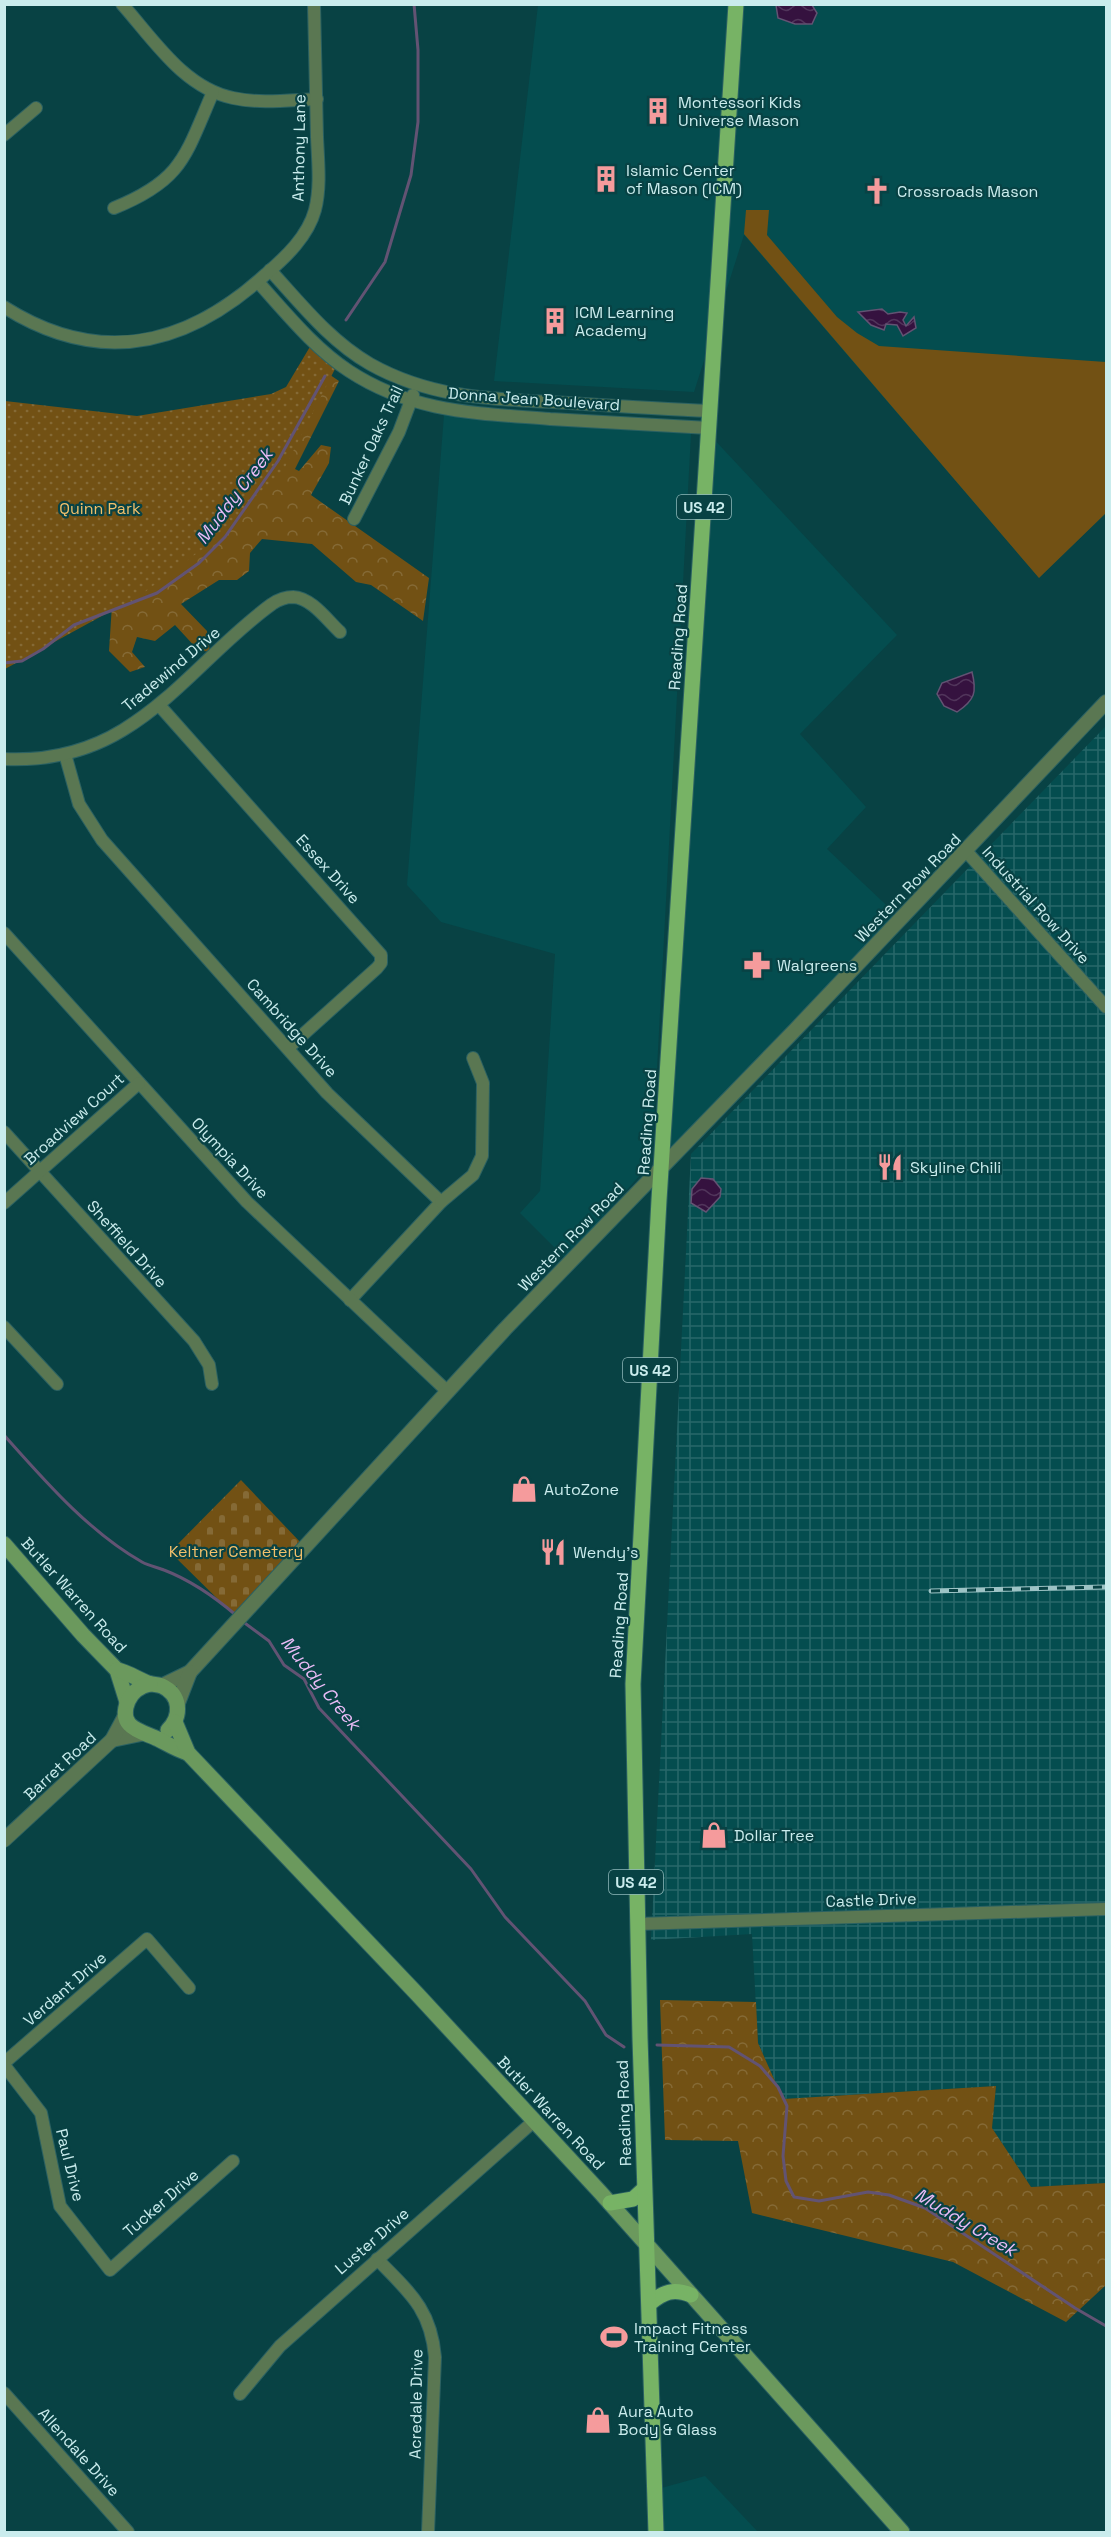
<svg xmlns="http://www.w3.org/2000/svg" width="1111" height="2537" font-family="'Space Grotesk',sans-serif">
<defs>
<pattern id="industrial-grid" width="8" height="8" patternUnits="userSpaceOnUse" patternTransform="scale(1.5)"><rect width="8" height="8" fill="#044d4f"/><path d="M0 4h8M4 0v8" fill="none" stroke="#276769"/></pattern>
<pattern id="forest-crowns" width="20" height="18" patternUnits="userSpaceOnUse" patternTransform="scale(1.5)"><rect width="20" height="18" fill="#725114"/><path d="M2 6a3 3 0 1 1 6 0M12 15a3 3 0 1 1 6 0" fill="none" stroke="#856a36"/></pattern>
<pattern id="cemetery-stones" width="16" height="16" patternUnits="userSpaceOnUse" patternTransform="scale(1.5)"><rect width="16" height="16" fill="#725114"/><path d="M2 7V4a2 2 0 0 1 4 0v3zM10 15v-3a2 2 0 0 1 4 0v3z" fill="#856a36"/></pattern>
<pattern id="park-dots" width="8" height="8" patternUnits="userSpaceOnUse" patternTransform="scale(1.5)"><rect width="8" height="8" fill="#725114"/><path d="M2 2h.1M6 6h.1" fill="none" stroke="#856a36" stroke-width="1.8" stroke-linecap="round"/></pattern>
<pattern id="water-waves" width="16" height="10" patternUnits="userSpaceOnUse" patternTransform="scale(1.5)"><rect width="16" height="10" fill="#35123f"/><path d="M0 5q4-4 8 0t8 0" fill="none" stroke="#51355b"/></pattern>
</defs>
<rect width="100%" height="100%" fill="#084244"/>
<g fill="#044d4f">
<path d="M538,5h568v508l-67,65 -295,-343 -50,157 -200,-11z"/>
<path d="M444,415l247,19 -39,728 -87,96 -45,-45 20,-22 15,-237 -114,-32 -34,-37z"/>
<path d="M709,434l188,201 -97,99 66,73 -39,42 74,70 -239,247z"/>
<path d="M705,2476l53,56h-102l-2,-42z"/>
</g>
<path fill="url(#industrial-grid)" d="M1106,726v1457l-75,4 -39,-59 4,-42 -213,13 -25,-56 -6,-109 -101,6 40,-786z"/>
<path fill="#725114" d="M746,210h23l-2,25 70,82 20,16 22,13 227,16v151l-67,65 -295,-344z"/>
<g fill="url(#forest-crowns)">
<path d="M320,368l19,13 -44,88 4,2 22,-26 10,2 -2,16 -18,32 118,83 -6,43 -52,-36 -15,-3 -44,-38 -50,-5 -12,14 -1,18 -12,9h-18l-38,24 26,27 3,21 -12,-2 -23,-25 -20,16 -18,-4 -5,15 13,15 -15,5 -21,-21 3,-46z"/>
<path d="M660,2000l96,2 2,41 25,56 213,-13 -4,42 39,59 75,-4v102l-40,37 -113,-60 -201,-49 -14,-72 -73,-1z"/>
</g>
<path fill="url(#cemetery-stones)" d="M241,1480l60,63 -62,77 -69,-68z"/>
<path fill="url(#park-dots)" d="M311,345l25,22 -56,110 -53,54 -85,63 -137,75v-268l132,15 134,-22 15,-7z"/>
<g fill="url(#water-waves)" stroke="#625373" stroke-width="1.5">
<path d="M776,5h36l5,8 -5,11h-17l-17,-6z"/>
<path d="M882,309l6,5 12,-2 7,1 -4,7 3,6 8,-9 2,11 -13,8 -6,-11 -11,-1 -2,6 -13,-5 -13,-13z"/>
<path d="M972,672c5,20 3,28 -15,40l-13,-6 -7,-12 5,-11z"/>
<path d="M701,1178l12,1 8,10 -1,8 -14,15 -15,-9 1,-14z"/>
</g>
<g fill="none" stroke-linecap="round" stroke-linejoin="round">
<g stroke="#625373" stroke-width="3">
<path d="M346,320l39,-58 26,-87 7,-53v-72l-4,-46"/>
<path d="M4,663l18,-2 21,-12 31,-24 83,-32 42,-30 26,-26 53,-76 47,-85"/>
<path d="M4,1435c41,46 85,97 138,127 7,4 15,5 22,8 26,10 52,28 73,46"/>
<path d="M242,1621l27,20 15,24 20,14 15,29 152,161 34,48 80,84 21,34 18,12"/>
<path d="M657,2045l72,2 31,19 18,21 9,19 -4,50 3,25 8,16 25,4 49,-9 21,3 36,13 150,100 31,18"/>
</g>
<defs>
<g id="minor">
<path d="M122,4c32,36 62,84 111,94 27,6 57,2 84,1"/>
<path d="M4,135l32,-27"/>
<path d="M114,208c69,-28 71,-52 99,-116"/>
<path d="M270,270c31,34 60,71 100,94 64,36 128,35 199,39 47,3 94,6 141,8"/>
<path d="M258,282c28,31 56,66 91,89 64,42 128,42 201,48 53,3 106,6 159,9"/>
<path d="M4,307c95,60 182,40 262,-33 20,-17 42,-38 49,-64 6,-23 3,-49 2,-73 -1,-44 -2,-88 -3,-133"/>
<path d="M354,519l45,-87 14,-37"/>
<path d="M159,705l222,250v8l-4,5 -89,80"/>
<path d="M65,754l14,50 23,36 225,253 114,109 -91,98"/>
<path d="M4,759c41,2 83,-7 119,-29 56,-34 96,-88 149,-126 6,-4 14,-7 21,-7 19,1 34,23 47,35"/>
<path d="M966,851l140,156"/>
<path d="M4,933l243,269 200,189"/>
<path d="M4,1132l190,209 15,24 3,19"/>
<path d="M441,1202l32,-27 9,-19 1,-73 -10,-25"/>
<path d="M4,1203l135,-120"/>
<path d="M4,1327l53,57"/>
<path d="M637,1924l469,-15"/>
<path d="M4,2063l143,-124 42,49"/>
<path d="M4,2065l37,48 19,93 50,64 123,-109"/>
<path d="M377,2259c32,33 54,50 58,98l-7,175"/>
<path d="M4,2393l124,139"/>
<path d="M240,2394l40,-48 254,-225"/>
</g>
<g id="tertiary">
<path d="M161,1686l29,-14 315,-343 291,-300 310,-327"/>
<path d="M178,1703l12,-31"/>
<path d="M112,1740l29,-6"/>
<path d="M4,1840l108,-100 14,-26"/>
</g>
<g id="secondary">
<path d="M4,1544l79,91 34,35 10,32"/>
<path d="M117,1670c11,2 20,9 31,13 5,2 9,1 14,3 19,9 20,30 6,44"/>
<path d="M150,1684c-9,2 -18,8 -22,17 -11,27 13,30 30,38 10,5 19,11 30,14"/>
<path d="M175,1722l13,31 230,242 182,197 302,340"/>
</g>
<g id="primary">
<path d="M610,2203l23,-4 11,-10"/>
<path d="M650,2303c14,-11 23,-15 41,-8"/>
<path d="M656,2532l-16,-494 -7,-354 26,-484 77,-1196"/>
</g>
</defs>
<use href="#minor" stroke="#2b6162" stroke-width="14"/>
<use href="#tertiary" stroke="#2b6162" stroke-width="16"/>
<use href="#secondary" stroke="#2b6162" stroke-width="17"/>
<use href="#primary" stroke="#2b6162" stroke-width="17"/>
<use href="#minor" stroke="#5a7752" stroke-width="12"/>
<use href="#tertiary" stroke="#5a7752" stroke-width="14"/>
<use href="#secondary" stroke="#6b995d" stroke-width="15"/>
<use href="#primary" stroke="#77b365" stroke-width="15"/>
<defs>
<path id="rail" d="M931,1591l175,-4"/>
</defs>
<use href="#rail" stroke="#9cc3c5" stroke-width="5"/>
<use href="#rail" stroke="#084244" stroke-width="3" stroke-dasharray="9" stroke-linecap="butt"/>
</g>
<defs>
<symbol id="building-bare" viewBox="-9 -9 18 18"><path d="M-4-6H4V6H1V3H-1V6H-4ZM-2.5-4.3h1.7v1.8h-1.7ZM.8-4.3h1.7v1.8H.8ZM-2.5-1h1.7V.8h-1.7ZM.8-1h1.7V.8H.8Z" fill="#f59b9c" stroke="#084244" stroke-width="2.5" paint-order="stroke"/></symbol>
<symbol id="church-bare" viewBox="-9 -9 18 18"><path d="M-1.2-6h2.4v3.5h3.3v2.4h-3.3V6h-2.4V-.1h-3.3v-2.4h3.3Z" fill="#f59b9c" stroke="#084244" stroke-width="2.5" paint-order="stroke"/></symbol>
<symbol id="pharmacy-bare" viewBox="-9 -9 18 18"><path d="M-2-6h4v4h4v4h-4v4h-4v-4h-4v-4h4Z" fill="#f59b9c" stroke="#084244" stroke-width="2.5" paint-order="stroke"/></symbol>
<symbol id="restaurant-bare" viewBox="-9 -9 18 18"><path d="M-5-6h1v4h1v-4h1v4h1v-4h1v5L-1.5 .5V6h-2V.5L-5-1ZM5-6V6H3V1.5H1.5Q1.5-4 5-6Z" fill="#f59b9c" stroke="#084244" stroke-width="2.5" paint-order="stroke"/></symbol>
<symbol id="shop-bare" viewBox="-9 -9 18 18"><path d="M-5-2.5h2.3a2.7 3.5 0 0 1 5.4 0H5L5.5 6h-11ZM-1.5-2.5h3a1.5 2.3 0 0 0-3 0Z" fill="#f59b9c" stroke="#084244" stroke-width="2.5" paint-order="stroke"/></symbol>
<symbol id="stadium-bare" viewBox="-9 -9 18 18"><path d="M0-5a6.5 5 0 1 0 0 10a6.5 5 0 1 0 0-10ZM-3.5-1.8h7v3.6h-7Z" fill="#f59b9c" stroke="#084244" stroke-width="2.5" paint-order="stroke"/></symbol>
</defs>
<g fill-rule="evenodd">
<use href="#building-bare" x="639" y="92" width="38" height="38"/>
<use href="#building-bare" x="587" y="160" width="38" height="38"/>
<use href="#church-bare" x="858" y="172" width="38" height="38"/>
<use href="#building-bare" x="536" y="302" width="38" height="38"/>
<use href="#pharmacy-bare" x="738" y="946" width="38" height="38"/>
<use href="#restaurant-bare" x="871" y="1148" width="38" height="38"/>
<use href="#shop-bare" x="505" y="1470" width="38" height="38"/>
<use href="#restaurant-bare" x="534" y="1533" width="38" height="38"/>
<use href="#shop-bare" x="695" y="1816" width="38" height="38"/>
<use href="#stadium-bare" x="595" y="2318" width="38" height="38"/>
<use href="#shop-bare" x="579" y="2401" width="38" height="38"/>
</g>
<g text-anchor="middle" dominant-baseline="central" stroke-width="4.5" stroke-linejoin="round" paint-order="stroke">
<g fill="#084244" stroke="#90b9ba" stroke-width="1.5">
<rect x="677" y="495" width="54" height="24" rx="4.5"/>
<rect x="623" y="1358" width="54" height="24" rx="4.5"/>
<rect x="609" y="1870" width="54" height="24" rx="4.5"/>
</g>
<g font-size="15" font-weight="bold" fill="#caeced">
<text x="704" y="507">US 42</text>
<text x="650" y="1370">US 42</text>
<text x="636" y="1882">US 42</text>
</g>
<g font-size="16" fill="#caeced" stroke="#084244" text-anchor="start">
<text x="678" y="102">Montessori Kids<tspan x="678" dy="18">Universe Mason</tspan></text>
<text x="626" y="170">Islamic Center<tspan x="626" dy="18">of Mason (ICM)</tspan></text>
<text x="897" y="191">Crossroads Mason</text>
<text x="575" y="312">ICM Learning<tspan x="575" dy="18">Academy</tspan></text>
<text x="777" y="965">Walgreens</text>
<text x="910" y="1167">Skyline Chili</text>
<text x="544" y="1489">AutoZone</text>
<text x="573" y="1552">Wendy's</text>
<text x="734" y="1835">Dollar Tree</text>
<text x="634" y="2328">Impact Fitness<tspan x="634" dy="18">Training Center</tspan></text>
<text x="618" y="2411">Aura Auto<tspan x="618" dy="18">Body &amp; Glass</tspan></text>
</g>
<g font-size="16" fill="#caeced" stroke="#084244">
<text transform="translate(299 148) rotate(-89)">Anthony Lane</text>
<text transform="translate(534 399) rotate(4)">Donna Jean Boulevard</text>
<text transform="translate(371 445) rotate(-65)">Bunker Oaks Trail</text>
<text transform="translate(678 637) rotate(-86)">Reading Road</text>
<text transform="translate(171 669) rotate(-40)">Tradewind Drive</text>
<text transform="translate(328 869) rotate(48)">Essex Drive</text>
<text transform="translate(908 888) rotate(-46)">Western Row Road</text>
<text transform="translate(1036 905) rotate(48)">Industrial Row Drive</text>
<text transform="translate(292 1028) rotate(48)">Cambridge Drive</text>
<text transform="translate(74 1119) rotate(-42)">Broadview Court</text>
<text transform="translate(647 1122) rotate(-86)">Reading Road</text>
<text transform="translate(230 1158) rotate(47)">Olympia Drive</text>
<text transform="translate(571 1237) rotate(-46)">Western Row Road</text>
<text transform="translate(127 1244) rotate(48)">Sheffield Drive</text>
<text transform="translate(74 1595) rotate(48)">Butler Warren Road</text>
<text transform="translate(619 1625) rotate(-86)">Reading Road</text>
<text transform="translate(60 1766) rotate(-43)">Barret Road</text>
<text transform="translate(871 1900) rotate(-2)">Castle Drive</text>
<text transform="translate(65 1989) rotate(-41)">Verdant Drive</text>
<text transform="translate(551 2113) rotate(47)">Butler Warren Road</text>
<text transform="translate(624 2113) rotate(-92)">Reading Road</text>
<text transform="translate(70 2165) rotate(76)">Paul Drive</text>
<text transform="translate(161 2203) rotate(-41)">Tucker Drive</text>
<text transform="translate(372 2241) rotate(-41)">Luster Drive</text>
<text transform="translate(416 2404) rotate(-89)">Acredale Drive</text>
<text transform="translate(79 2452) rotate(48)">Allendale Drive</text>
</g>
<g font-size="16" fill="#f2c06b" stroke="#084244">
<text x="100" y="508">Quinn Park</text>
<text x="236" y="1551">Keltner Cemetery</text>
</g>
<g font-size="18" font-style="italic" fill="#e9bbf6" stroke="#084244">
<text transform="translate(234 496) rotate(-53)">Muddy Creek</text>
<text transform="translate(321 1683) rotate(51)">Muddy Creek</text>
<text transform="translate(966 2222) rotate(31)">Muddy Creek</text>
</g>
</g>
<rect width="1111" height="2537" fill="none" stroke="#caeced" stroke-width="12"/>
</svg>
